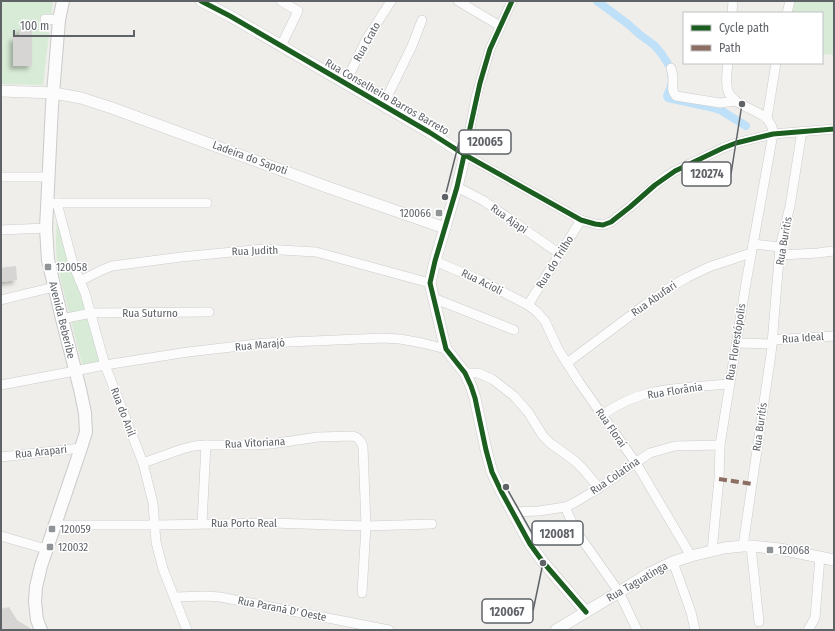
<svg xmlns="http://www.w3.org/2000/svg" width="835" height="631" font-family="'Fira Sans Condensed',sans-serif">
<defs>
<filter id="shadow"><feDropShadow dx="-3.5" dy="3.5" stdDeviation="2" flood-color="#0004"/></filter>
</defs>
<rect width="100%" height="100%" fill="#efeeea"/>
<g fill="#d8ebd6">
<path d="M1,1h52l-10,84 -42,-1z"/>
<path d="M790,1h44v54l-12,-1v-41h-35z"/>
<path d="M57,210l7,29 3,22 15,36 19,65 -16,3 -3,-1 -25,-99 -1,-21z"/>
</g>
<g fill="none" stroke-linecap="round" stroke-linejoin="round">
<path stroke="#bfe0f9" stroke-width="8" d="M597,1l31,23 11,10 15,11 7,8 9,14 1,7 1,6 -1,6 -4,10 1,2 46,10 8,3 24,15"/>
</g>
<g fill="#d6d5d3" filter="url(#shadow)">
<path d="M19,29h13v37h-19v-29h6z"/>
<path d="M16,266l1,14 -16,2v-14z"/>
<path d="M9,607l8,13 16,10h-32v-21z"/>
</g>
<g fill="none" stroke-linecap="round" stroke-linejoin="round">
<defs>
<g id="minor">
<path d="M458,1l42,25"/>
<path d="M512,1l-22,48 -14,48 -11,58 116,65 14,4 8,1 8,-3 19,-15 35,-30 10,-6 48,-23 13,-5 37,-9 61,-5"/>
<path d="M732,13l1,-12"/>
<path d="M787,13l3,-12"/>
<path d="M45,19l14,1"/>
<path d="M281,46l17,-35 -17,-10"/>
<path d="M671,68c1,4 2,7 2,11 0,7 -2,12 3,17l44,7 16,-2"/>
<path d="M345,84l21,-44 25,-39"/>
<path d="M383,105l29,-59 10,-26"/>
<path d="M767,118l9,-55"/>
<path d="M1,177h47"/>
<path d="M457,187l27,14 76,53"/>
<path d="M57,203h150"/>
<path d="M48,204l9,-1 16,61 12,29 20,72 38,98 10,40 3,39 7,27 24,61"/>
<path d="M1,230l45,-2"/>
<path d="M753,244l27,3"/>
<path d="M780,255l38,-2 15,-2"/>
<path d="M435,261l47,20 46,24 9,7 8,9 13,28 21,33 57,81 55,93"/>
<path d="M80,281l22,-11 10,-4 69,-9 83,-8 52,3 114,31"/>
<path d="M433,298l81,32"/>
<path d="M1,300l53,-13"/>
<path d="M528,305l53,-85"/>
<path d="M62,319l29,-6 118,-1"/>
<path d="M772,340l62,-4"/>
<path d="M737,343l35,1 -1,10 -28,192"/>
<path d="M772,344l8,-97 10,-41 12,-75"/>
<path d="M567,363l79,-59 23,-16 19,-11 21,-10 42,-14"/>
<path d="M465,373h13l14,6 22,17 14,16 15,24 7,7 25,18 8,8 16,19"/>
<path d="M1,385l74,-14 30,-6 83,-13 78,-9 117,-5 17,1 22,4 24,6"/>
<path d="M602,415c14,-10 34,-19 51,-23 25,-5 51,-6 76,-8"/>
<path d="M1,457l80,-9"/>
<path d="M143,463l39,-14 12,-3 12,-1h46l19,-1 47,-7 35,-1c6,2 8,5 10,11l3,79 -4,67"/>
<path d="M565,507l11,24 43,61 18,38"/>
<path d="M512,512l27,-1 26,-4 9,-4 25,-15 51,-35 25,-7 45,-1"/>
<path d="M202,523l4,-78"/>
<path d="M55,525h100l116,-2 95,3 66,-2"/>
<path d="M1,536l45,13"/>
<path d="M751,546l8,76"/>
<path d="M712,551l7,-72 1,-34 26,-162 27,-149c0,-2 0,-6 -2,-9 -6,-16 -36,-16 -43,-34 -3,-9 -1,-19 0,-28"/>
<path d="M673,562l18,50 4,18"/>
<path d="M175,597l30,-1 15,1 169,33"/>
<path d="M808,630l7,-12 5,-61"/>
</g>
<g id="tertiary">
<path d="M201,1l29,15 199,116 36,23 -8,32 -22,74 -5,22 13,55 3,11 19,24 6,13 4,12 11,52 6,22 9,19 29,53 13,18 43,50"/>
<path d="M1,91l53,2 27,5 31,10 215,79 118,41"/>
<path d="M556,630l63,-38 29,-18 25,-12 18,-6 33,-8 19,-2h8l29,3 54,11"/>
</g>
<path id="secondary" d="M41,630l-4,-10 -2,-18 1,-15 5,-21 40,-118 5,-16 -1,-19 -5,-24 -18,-70 -14,-59 -2,-32 6,-122 7,-86 4,-19"/>
</defs>
<use href="#minor" stroke="#cbcccc" stroke-width="10"/>
<use href="#tertiary" stroke="#cbcccc" stroke-width="12"/>
<use href="#secondary" stroke="#cacacb" stroke-width="14"/>
<use href="#minor" stroke="#fdfcfc" stroke-width="9"/>
<use href="#tertiary" stroke="#fdfcfc" stroke-width="11"/>
<use href="#secondary" stroke="#fdfcfc" stroke-width="12"/>
<path stroke="#8d6e63" stroke-width="4" stroke-dasharray="8 4" stroke-linecap="butt" d="M719,479l33,5"/>
<defs>
<g id="cycleway">
<path d="M201,1l29,15 199,116 36,23 116,65 14,4 8,1 8,-3 19,-15 25,-22 20,-14 48,-23 13,-5 37,-9 61,-5"/>
<path d="M512,1l-22,48 -10,34 -23,104 -22,74 -5,22 16,66 19,24 6,13 4,12 11,52 6,22 9,19 29,53 13,18 43,50"/>
</g>
</defs>
<use href="#cycleway" stroke="#fff" stroke-width="8"/>
<use href="#cycleway" stroke="#1b5e20" stroke-width="5"/>
</g>
<g fill="#919496" stroke="#fff" stroke-width="1.5">
<rect x="435" y="209" width="8" height="8" rx="2"/>
<rect x="44" y="263" width="8" height="8" rx="2"/>
<rect x="48" y="525" width="8" height="8" rx="2"/>
<rect x="46" y="543" width="8" height="8" rx="2"/>
<rect x="766" y="546" width="8" height="8" rx="2"/>
</g>
<g text-anchor="middle" dominant-baseline="central" stroke-width="3" stroke-linejoin="round" paint-order="stroke">
<g font-size="11" fill="#5f6368" stroke="#fff">
<text transform="translate(367 42) rotate(-61)">Rua Crato</text>
<text transform="translate(387 97) rotate(30)">Rua Conselheiro Barros Barreto</text>
<text transform="translate(250 158) rotate(20)">Ladeira do Sapoti</text>
<text transform="translate(509 219) rotate(35)">Rua Ajapi</text>
<text transform="translate(784 241) rotate(-80)">Rua Buritis</text>
<text transform="translate(255 251) rotate(-2)">Rua Judith</text>
<text transform="translate(555 262) rotate(-58)">Rua do Trilho</text>
<text transform="translate(482 282) rotate(26)">Rua Acioli</text>
<text transform="translate(654 299) rotate(-35)">Rua Abufari</text>
<text x="150" y="313">Rua Suturno</text>
<text transform="translate(62 320) rotate(76)">Avenida Beberibe</text>
<text transform="translate(803 338) rotate(-4)">Rua Ideal</text>
<text transform="translate(736 342) rotate(-81)">Rua Florestópolis</text>
<text transform="translate(260 345) rotate(-5)">Rua Marajó</text>
<text transform="translate(675 391) rotate(-9)">Rua Florânia</text>
<text transform="translate(123 412) rotate(69)">Rua do Anil</text>
<text transform="translate(760 427) rotate(-82)">Rua Buritís</text>
<text transform="translate(611 428) rotate(55)">Rua Floraí</text>
<text transform="translate(255 443) rotate(-3)">Rua Vitoriana</text>
<text transform="translate(41 452) rotate(-6)">Rua Arapari</text>
<text transform="translate(615 476) rotate(-34)">Rua Colatina</text>
<text x="244" y="523">Rua Porto Real</text>
<text transform="translate(637 582) rotate(-30)">Rua Taguatinga</text>
<text transform="translate(282 609) rotate(11)">Rua Paraná D' Oeste</text>
</g>
<g font-size="11" fill="#5f6368" stroke="#fff" text-anchor="start">
<text x="431" y="213" text-anchor="end">120066</text>
<text x="56" y="267">120058</text>
<text x="60" y="529">120059</text>
<text x="58" y="547">120032</text>
<text x="778" y="550">120068</text>
</g>
</g>
<path fill="none" stroke="#5f6368" stroke-width="1.5" d="M445 197L459 142M742 104L731 174M506 487L532 533M543 563L533 611"/>
<g fill="#5f6368" stroke="#fff" stroke-width="1.5">
<circle cx="445" cy="197" r="4"/>
<circle cx="742" cy="104" r="4"/>
<circle cx="506" cy="487" r="4"/>
<circle cx="543" cy="563" r="4"/>
</g>
<g fill="#fff" stroke="#5f6368" stroke-width="1.5">
<rect x="459" y="130" width="52" height="24" rx="4"/>
<rect x="682" y="162" width="49" height="24" rx="4"/>
<rect x="532" y="521" width="51" height="24" rx="4"/>
<rect x="482" y="599" width="51" height="24" rx="4"/>
</g>
<g font-size="12" text-anchor="middle" font-weight="bold" fill="#5f6368">
<text x="485" y="146">120065</text>
<text x="707" y="178">120274</text>
<text x="557" y="538">120081</text>
<text x="507" y="616">120067</text>
</g>
<rect width="835" height="631" fill="none" stroke="#5f6368" stroke-width="4"/>
<rect x="683" y="12" width="140" height="52" fill="#ffffff" stroke="#bfc1c3"/>
<rect x="691" y="25" width="20" height="6" fill="#1b5e20" stroke="#bfc1c3"/>
<text x="719" y="32" font-size="12" fill="#5f6368">Cycle path</text>
<rect x="691" y="45" width="20" height="6" fill="#8d6e63" stroke="#bfc1c3"/>
<text x="719" y="52" font-size="12" fill="#5f6368">Path</text>
<path d="M14 30v6h120v-6" fill="none" stroke="#5f6368" stroke-width="2"/>
<text x="20" y="30" font-size="12" fill="#5f6368" stroke="#ffffff" stroke-width="3" paint-order="stroke">100 m</text>
</svg>
